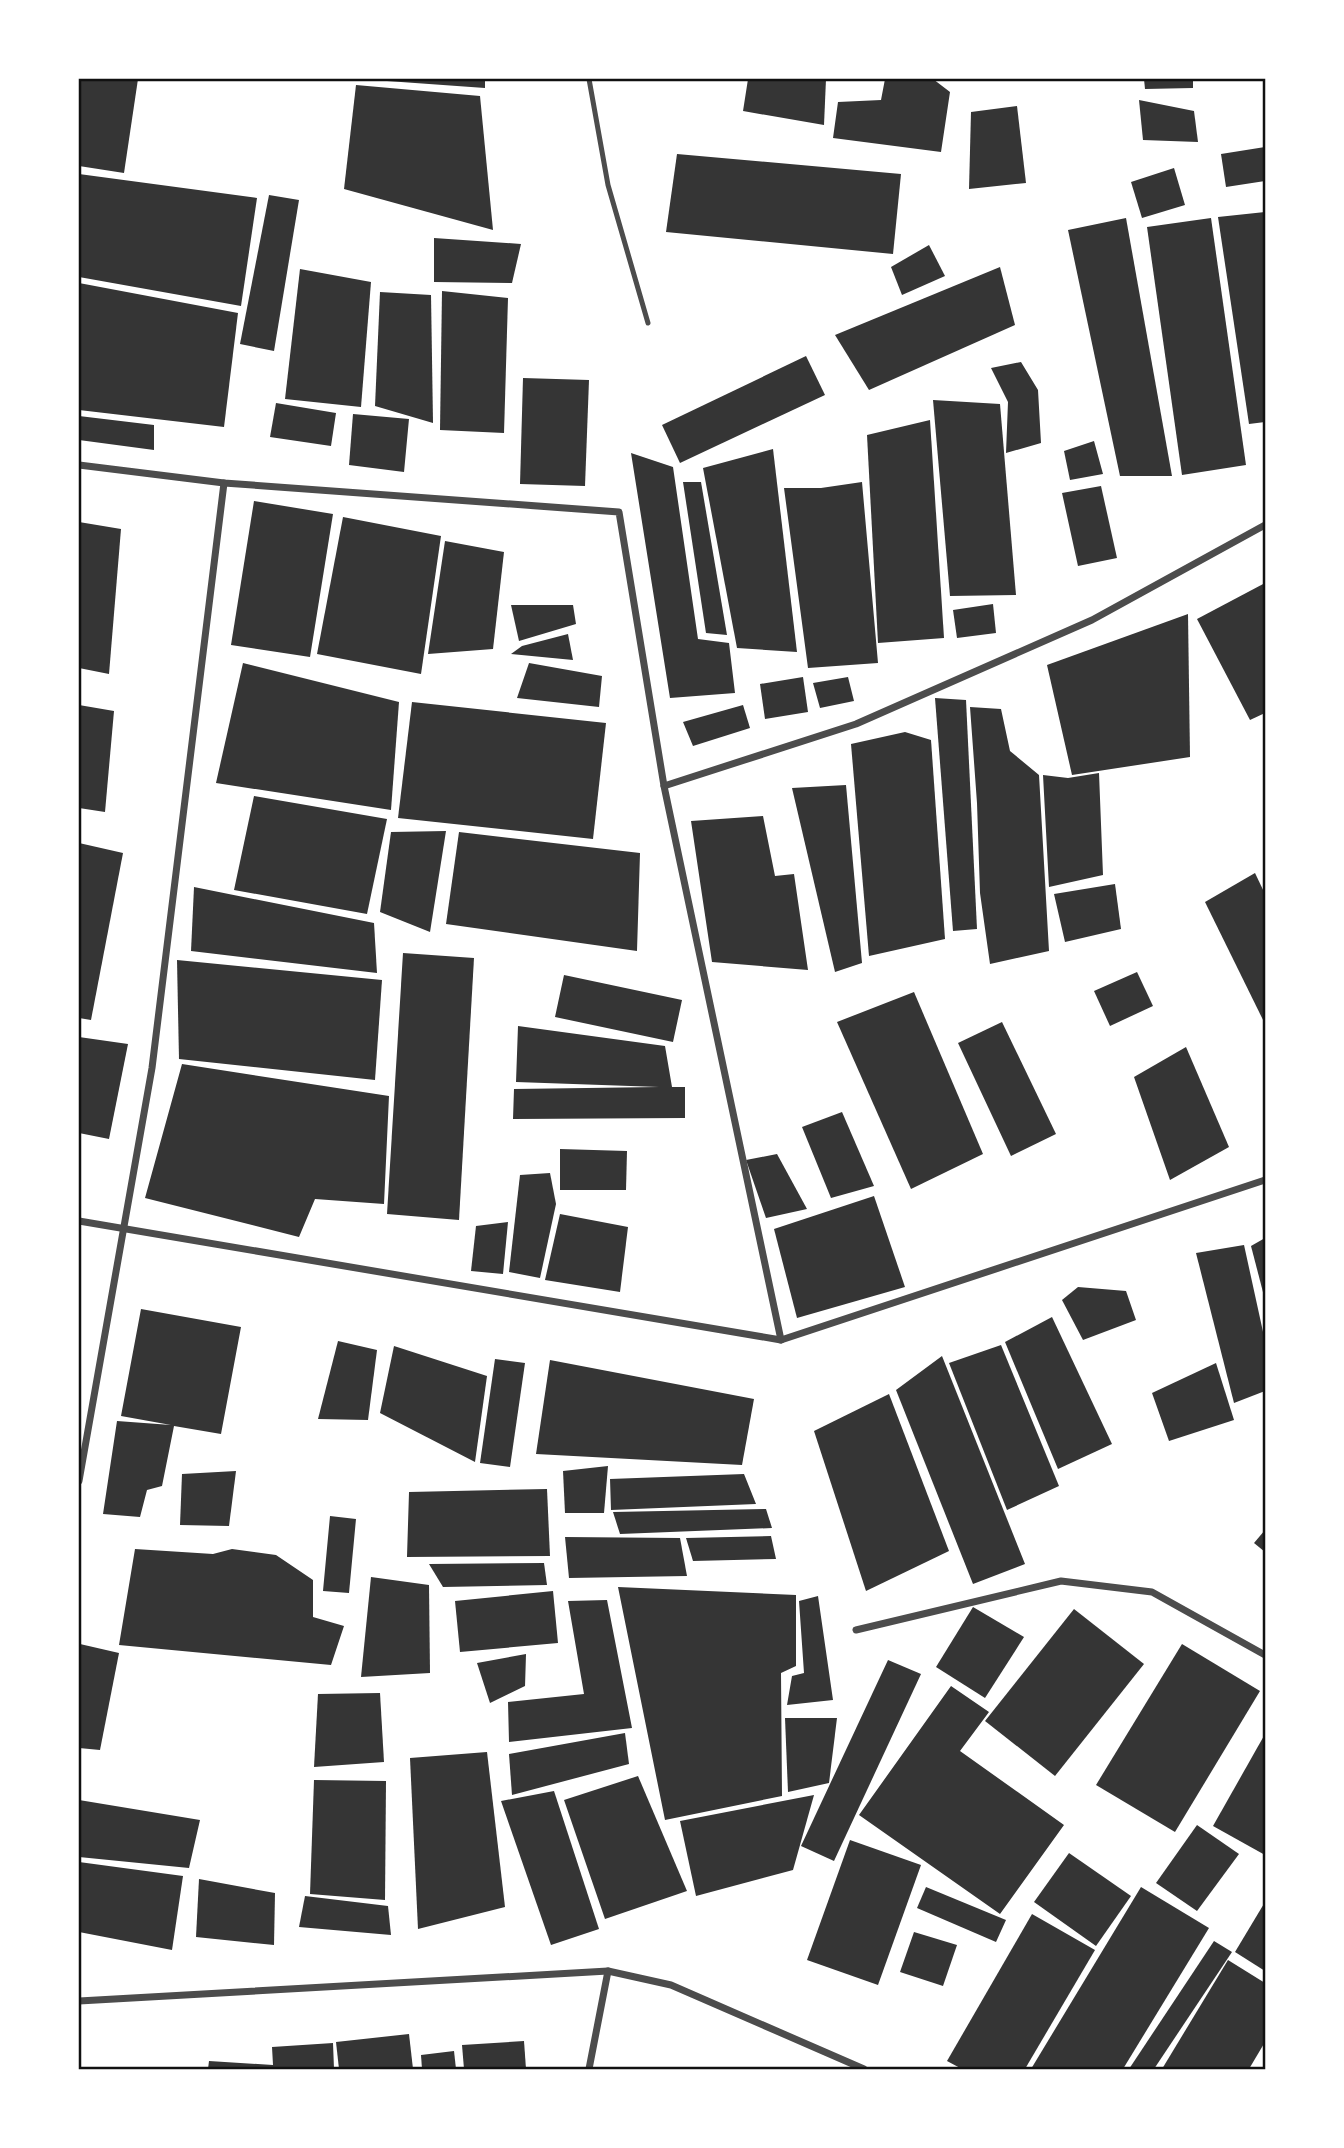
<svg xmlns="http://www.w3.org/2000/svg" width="1344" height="2148" font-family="'IBM Plex Sans',sans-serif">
<rect width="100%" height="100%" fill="#fff"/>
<g fill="#353535">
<path d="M79,79h59l-14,94 -45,-7z"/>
<path d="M387,79h98v9l-98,-7z"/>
<path d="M748,79h78l-2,46 -81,-14z"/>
<path d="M885,79h48l17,13 -9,60 -108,-14 5,-36 43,-2z"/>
<path d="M1144,79h49v9l-48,1z"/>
<path d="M356,85l124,11 13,134 -149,-41z"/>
<path d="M1139,100l55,11 4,31 -55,-2z"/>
<path d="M1017,106l9,77 -57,6 2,-77z"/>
<path d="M1265,147v34l-39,6 -5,-33z"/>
<path d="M677,154l224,20 -8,80 -227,-22z"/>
<path d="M1174,168l11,37 -43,13 -11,-36z"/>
<path d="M79,174l178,24 -16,108 -162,-29z"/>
<path d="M269,195l30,5 -25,151 -34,-7z"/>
<path d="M1265,212v210l-16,2 -31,-207z"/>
<path d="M1126,218l46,258h-52l-52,-246z"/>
<path d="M1211,218l35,247 -64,10 -35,-248z"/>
<path d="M434,238l87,6 -9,39 -78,-1z"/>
<path d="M929,245l16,31 -43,19 -11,-28z"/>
<path d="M1000,267l15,58 -146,65 -34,-55z"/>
<path d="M300,269l71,13 -10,125 -76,-8z"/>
<path d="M79,283l159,30 -14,114 -145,-17z"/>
<path d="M442,291l66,7 -4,135 -64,-3z"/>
<path d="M380,292l51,3 2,128 -58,-17z"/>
<path d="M806,356l19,39 -145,68 -18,-38z"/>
<path d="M1021,362l17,28 3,53 -35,10 2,-51 -17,-34z"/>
<path d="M523,378l66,2 -4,106 -65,-2z"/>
<path d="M933,400l67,4 16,191 -66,1z"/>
<path d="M276,403l60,10 -5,33 -61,-9z"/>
<path d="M353,414l56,5 -5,53 -55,-7z"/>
<path d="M79,416l75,9v25l-75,-10z"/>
<path d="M930,420l14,218 -66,5 -11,-208z"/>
<path d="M1094,441l9,33 -33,6 -6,-29z"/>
<path d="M773,449l24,203 -60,-4 -34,-180z"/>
<path d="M631,453l42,14 25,172 31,4 6,50 -65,5z"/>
<path d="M683,482h18l26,153 -21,-2z"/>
<path d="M862,482l16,181 -70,5 -24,-180h37z"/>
<path d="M1101,486l16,72 -39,8 -16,-73z"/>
<path d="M254,501l79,13 -23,143 -79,-12z"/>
<path d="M343,517l98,19 -20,138 -104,-20z"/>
<path d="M79,522l42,7 -12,145 -30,-6z"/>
<path d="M445,541l59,11 -11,97 -65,5z"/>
<path d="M1265,583v130l-15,7 -53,-101z"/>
<path d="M993,604l3,29 -39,5 -4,-28z"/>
<path d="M511,605h62l3,19 -57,17z"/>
<path d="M1188,614l2,143 -118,18 -25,-110z"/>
<path d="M568,634l5,26 -62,-6 11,-8z"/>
<path d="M243,663l156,39 -8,108 -175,-27z"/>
<path d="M529,663l73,13 -3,31 -82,-9z"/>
<path d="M803,677l5,35 -43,7 -5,-35z"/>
<path d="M848,677l6,24 -34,7 -7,-25z"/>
<path d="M935,698l31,2 11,229 -24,2z"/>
<path d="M412,702l194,21 -13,116 -195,-21z"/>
<path d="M79,705l35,6 -9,101 -26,-4z"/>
<path d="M743,705l7,23 -57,18 -10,-24z"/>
<path d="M970,707l31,2 9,42 29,24 10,176 -59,13 -10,-71 -3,-90z"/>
<path d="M905,732l26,8 14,199 -76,17 -18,-212z"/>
<path d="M1099,773l4,102 -54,12 -6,-112 25,3z"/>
<path d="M846,785l16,178 -27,9 -43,-184z"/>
<path d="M254,796l133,23 -20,95 -133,-24z"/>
<path d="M763,816l12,60 19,-2 14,96 -96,-8 -21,-141z"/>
<path d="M446,831l-16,101 -50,-20 11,-80z"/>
<path d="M459,832l181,21 -3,98 -191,-27z"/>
<path d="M79,843l44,10 -32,167 -12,-2z"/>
<path d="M1255,873l10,21v130l-60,-122z"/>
<path d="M1115,884l6,45 -56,13 -11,-48z"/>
<path d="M194,887l180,36 3,50 -186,-22z"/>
<path d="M403,953l71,5 -15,262 -72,-6z"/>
<path d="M177,960l205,20 -7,100 -196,-21z"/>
<path d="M1137,972l16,34 -43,20 -16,-35z"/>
<path d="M564,975l118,25 -9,42 -118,-25z"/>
<path d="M914,992l69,162 -72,35 -74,-167z"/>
<path d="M1002,1022l54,112 -45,22 -53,-113z"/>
<path d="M518,1026l147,20 7,41h13v31l-172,1 1,-30 145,-2 -143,-5z"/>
<path d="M79,1037l49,7 -19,95 -30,-6z"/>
<path d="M1186,1047l43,100 -59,33 -36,-103z"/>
<path d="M182,1064l207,32 -5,108 -69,-5 -16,38 -154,-39z"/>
<path d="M842,1112l32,74 -43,12 -29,-71z"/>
<path d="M560,1149l67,2 -1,39h-66z"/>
<path d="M777,1154l30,55 -41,9 -20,-58z"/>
<path d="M550,1173l6,31 -16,74 -31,-6 11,-97z"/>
<path d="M874,1196l31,91 -108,31 -23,-89z"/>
<path d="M560,1214l68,13 -8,65 -75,-12z"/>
<path d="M508,1222l-5,52 -32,-3 5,-45z"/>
<path d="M1265,1238v58h-1l-13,-50z"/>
<path d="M1244,1245l21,96v50l-31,12 -38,-150z"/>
<path d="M1078,1287l48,4 10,29 -53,20 -21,-40z"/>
<path d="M141,1309l100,18 -20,107 -47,-8 -12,60 -15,4 -7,27 -37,-3 14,-93 54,4 -50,-9z"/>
<path d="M1052,1317l60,127 -54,25 -53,-127z"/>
<path d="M338,1341l39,9 -9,70 -50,-1z"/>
<path d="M1001,1345l58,141 -52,24 -58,-147z"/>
<path d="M394,1346l93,30 -12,86 -95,-49z"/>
<path d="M942,1356l83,208 -52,20 -77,-194z"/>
<path d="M495,1359l30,4 -15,104 -30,-4z"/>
<path d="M550,1360l204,39 -12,66 -206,-11z"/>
<path d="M1216,1363l18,57 -65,21 -17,-48z"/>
<path d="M889,1394l60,157 -83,40 -52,-160z"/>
<path d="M608,1466l-4,47h-39l-2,-42z"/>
<path d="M236,1471l-7,55 -49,-1 2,-51z"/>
<path d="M744,1474l12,30 -145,6 -1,-31z"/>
<path d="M547,1489l3,67 -143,1 2,-65z"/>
<path d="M766,1509l6,19 -152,6 -7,-22z"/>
<path d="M330,1516l26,3 -7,74 -26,-2z"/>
<path d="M1265,1530v22l-11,-9z"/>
<path d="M771,1536l5,23 -83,2 -7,-23z"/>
<path d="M565,1537l115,1 7,38 -118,2z"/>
<path d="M135,1549l78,5 19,-5 44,6 37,25v37l31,9 -13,39 -212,-20z"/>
<path d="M544,1563l3,22 -104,2 -14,-23z"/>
<path d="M371,1577l58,8 1,88 -69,4z"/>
<path d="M618,1587l178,8v71l-15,7 1,123 -117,24z"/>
<path d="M553,1591l5,52 -98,9 -5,-51z"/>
<path d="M818,1596l15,104 -46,5 5,-29 12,-3 -5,-72z"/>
<path d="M607,1600l25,128 -123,14 -1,-40 76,-8 -16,-93z"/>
<path d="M973,1607l51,30 -39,61 -49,-31z"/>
<path d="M1074,1609l70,55 -89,112 -70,-55z"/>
<path d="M80,1644l39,9 -19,97 -21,-2z"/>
<path d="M1182,1644l78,47 -85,141 -79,-47z"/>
<path d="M526,1654l-1,32 -35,17 -13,-40z"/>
<path d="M888,1660l33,14 -87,187 -33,-15z"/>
<path d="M951,1686l38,26 -29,39 104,74 -64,89 -141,-99z"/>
<path d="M380,1693l4,69 -70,5 4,-73z"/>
<path d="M785,1718h52l-8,65 -41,9z"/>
<path d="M625,1733l4,31 -117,31 -3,-41z"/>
<path d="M1265,1734v121l-52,-29z"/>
<path d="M487,1752l18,155 -87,22 -8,-171z"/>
<path d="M638,1776l49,115 -82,28 -41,-119z"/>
<path d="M314,1780l72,1 -1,119 -75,-6z"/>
<path d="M554,1791l45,138 -48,16 -50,-144z"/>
<path d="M814,1795l-21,75 -97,26 -16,-75z"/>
<path d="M79,1800l121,20 -11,48 -110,-11z"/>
<path d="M1197,1825l42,29 -42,57 -41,-28z"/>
<path d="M850,1840l71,25 -43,120 -71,-25z"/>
<path d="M1069,1853l62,43 -35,50 -62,-44z"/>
<path d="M79,1862l104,14 -11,74 -93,-18z"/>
<path d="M199,1879l76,14 -1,52 -78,-8z"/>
<path d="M926,1887l80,33 -10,22 -79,-34z"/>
<path d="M1141,1887l68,41 -86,141h-92z"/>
<path d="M305,1896l83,10 3,29 -92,-8z"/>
<path d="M1265,1902v69l-30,-19z"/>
<path d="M1032,1914l63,36 -70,119h-63l-15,-8z"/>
<path d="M914,1932l43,13 -14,41 -43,-14z"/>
<path d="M1214,1941l18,11 -78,117h-25z"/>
<path d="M1228,1960l37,23v59l-16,27h-87z"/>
<path d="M409,2034l4,35h-74l-3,-27z"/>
<path d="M524,2041l2,28h-62l-2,-24z"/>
<path d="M333,2043l1,26h-126l1,-8 64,4 -1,-18z"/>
<path d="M454,2051l2,18h-34l-1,-14z"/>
</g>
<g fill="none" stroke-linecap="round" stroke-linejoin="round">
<path stroke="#4c4c4c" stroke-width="5" d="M589,79l19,106 40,138"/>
<g stroke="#4c4c4c" stroke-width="7">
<path d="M79,465l145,18 395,29 45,274 117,554"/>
<path d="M664,786l192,-62 236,-104 173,-95"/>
<path d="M79,1221l702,119 484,-160"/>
<path d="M79,1481l73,-413 72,-585"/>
<path d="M856,1630l205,-49 91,11 113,63"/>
<path d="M79,2001l529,-30 63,14 193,84"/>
<path d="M589,2069l19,-98"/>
</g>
</g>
<rect width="1344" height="2148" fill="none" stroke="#ffffff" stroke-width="161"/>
<rect x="80" y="80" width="1184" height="1988" fill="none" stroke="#111" stroke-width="2.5"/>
</svg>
